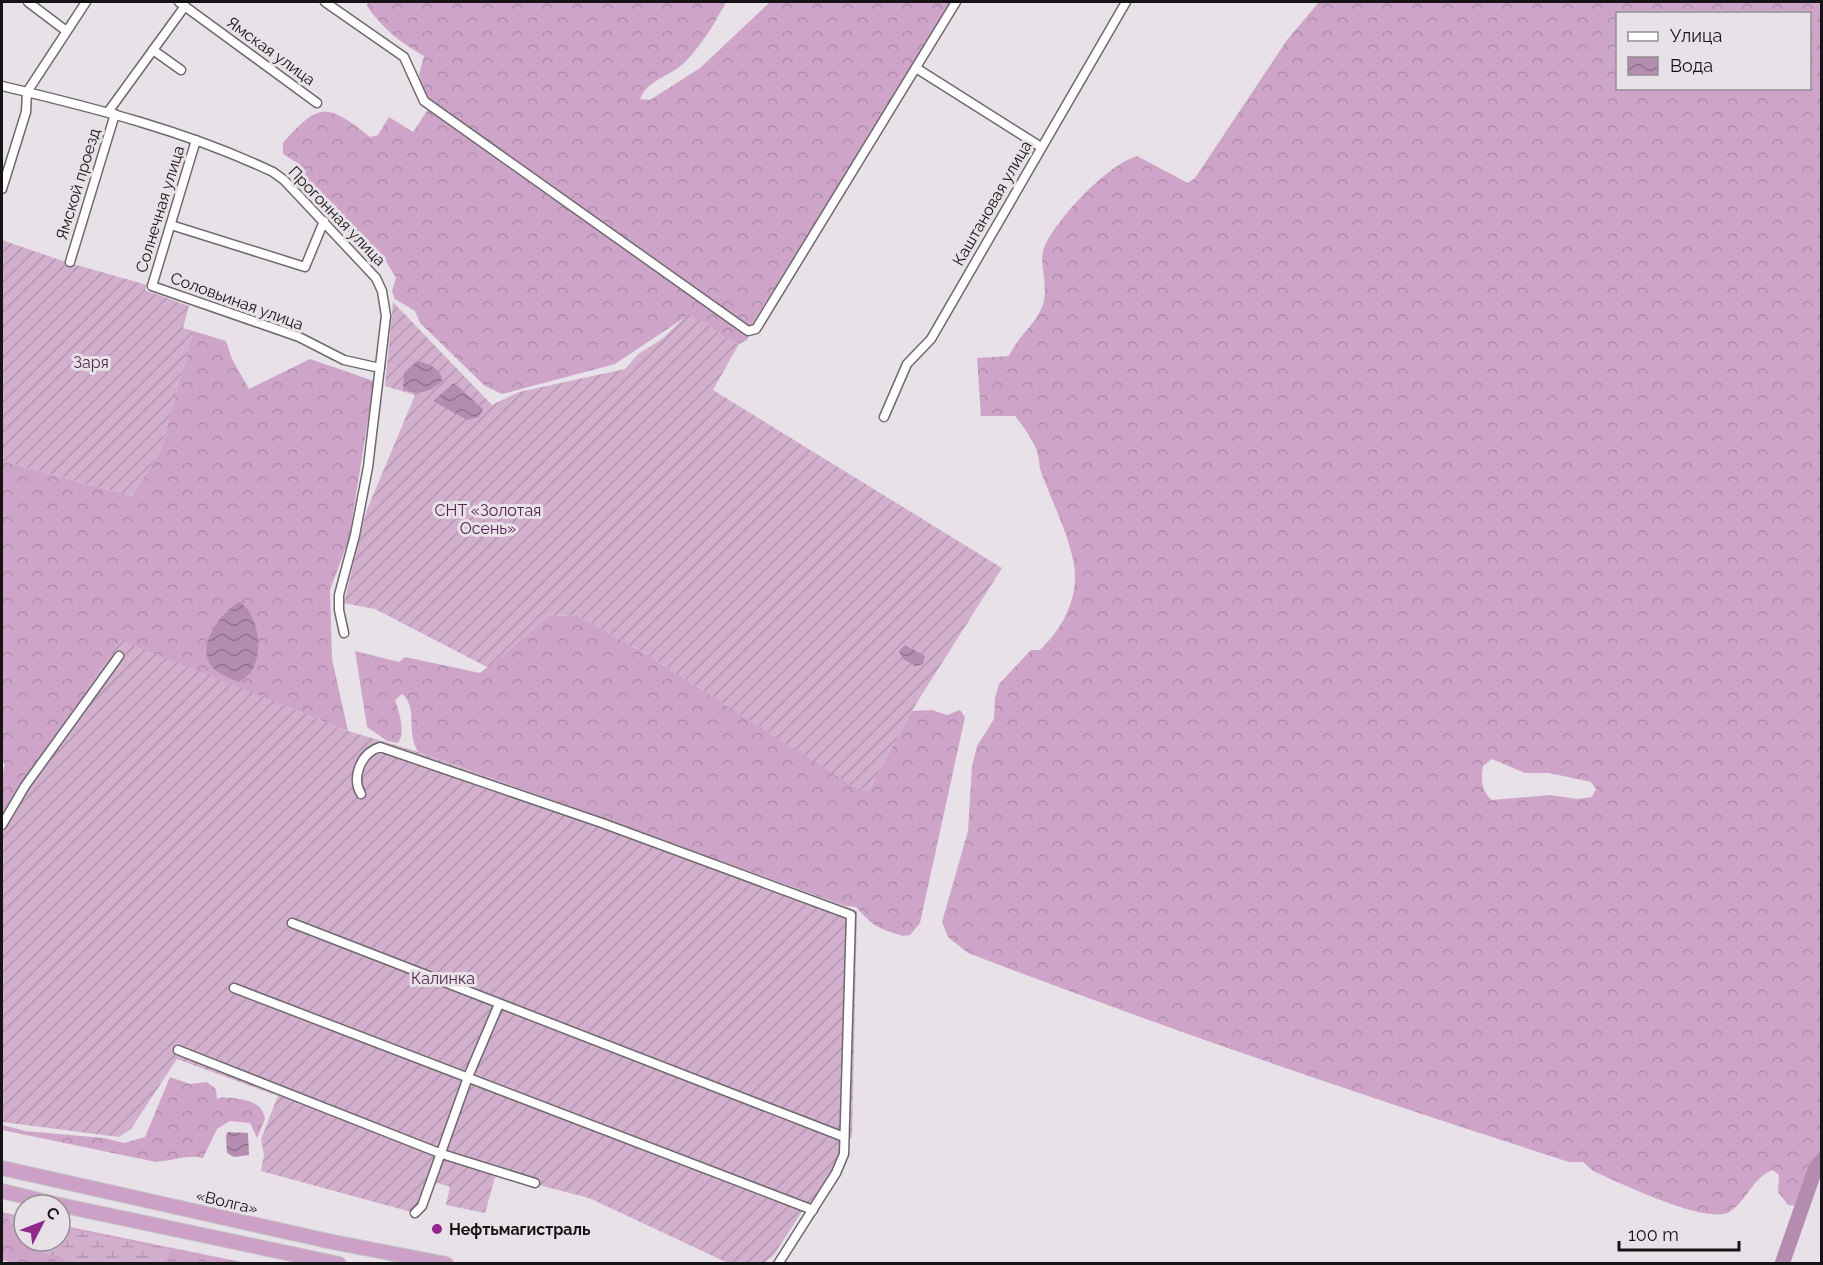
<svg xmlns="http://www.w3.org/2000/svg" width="1823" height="1265" font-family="Raleway,sans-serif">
<defs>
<pattern id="forest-crowns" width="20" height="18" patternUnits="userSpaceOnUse" patternTransform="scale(1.5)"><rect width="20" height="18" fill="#cea5c9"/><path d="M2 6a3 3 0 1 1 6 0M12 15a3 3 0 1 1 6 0" fill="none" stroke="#b08dac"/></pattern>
<pattern id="wetland-marsh" width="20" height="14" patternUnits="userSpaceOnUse" patternTransform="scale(1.5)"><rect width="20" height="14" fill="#d3afce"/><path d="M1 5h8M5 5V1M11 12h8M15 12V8" fill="none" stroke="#b496b0"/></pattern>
<pattern id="garden-furrows" width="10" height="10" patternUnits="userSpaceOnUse" patternTransform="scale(1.5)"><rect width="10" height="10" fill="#d3afce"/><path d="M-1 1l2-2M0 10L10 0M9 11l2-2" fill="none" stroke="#b496b0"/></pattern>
<pattern id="water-waves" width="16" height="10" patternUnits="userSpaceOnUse" patternTransform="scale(1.5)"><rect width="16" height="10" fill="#b48caf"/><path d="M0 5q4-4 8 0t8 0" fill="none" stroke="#91718d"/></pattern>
</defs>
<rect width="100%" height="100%" fill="#e8e1e7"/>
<g fill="url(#forest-crowns)" fill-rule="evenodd">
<path d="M368,2h358c-11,21 -23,41 -40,59 -15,16 -37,17 -46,38l10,1 50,-32 70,-66h182l-202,326 -324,-228 -7,-25 5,-19c-22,-12 -43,-29 -57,-50z"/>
<path d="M1319,2h502l1,1171 -13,27 -5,6 -16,-1 -10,-13 1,-17 -6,-5c-19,6 -26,30 -42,41 -21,16 -113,-29 -138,-40l-10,-9h-14c-202,-65 -403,-133 -601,-209l-20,-16 -6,-15 26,-91 4,-65 5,-20 17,-27 1,-21 4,-14 32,-34h9c19,-18 35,-45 35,-72 1,-30 -25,-80 -35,-109 -1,-6 -1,-12 -3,-18 -5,-13 -14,-25 -22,-35h-34l-4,-58 32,-2c8,-19 26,-31 33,-49 8,-19 -4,-44 2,-59 12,-29 63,-83 93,-92l51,27 7,-5 92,-138zM1618,14h192v74h-192zM1492,759l33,14h24l42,9 5,7 -4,8 -15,2 -27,-4 -58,5c-11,-9 -11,-21 -9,-34z"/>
<path d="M429,108l320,227 -2,5 -8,4c-20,-6 -32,-25 -52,-28l-72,48 -113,30 -17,-8 -65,-63 -5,-12 -20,-12 -3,-8 4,-13 -12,-20 -51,-37 -25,-34 -9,-23 -16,-10v-11c36,-41 44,-40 87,-6l8,-2 11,-18 24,15z"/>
<path d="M193,331l33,10 6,18 17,30 61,-30 64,22 -25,158 -19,51 2,69 16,72 -228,-90 -118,175v-42l3,-10 -3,-2v-301l130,35 29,-47z"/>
<path d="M577,615l69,39 214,136 6,1 4,-3 42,-77 20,-1 15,5 13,-5 5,7 -45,206 -10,12 -7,1c-26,-8 -29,-9 -47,-29l-11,-1 -426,-154c-14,-16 0,-45 -17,-58l-7,6c4,12 11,32 3,43l-11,-2 -20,-14 -12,-76 44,11 6,-5 75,16 69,-57z"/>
<path d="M170,1077l20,7 17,-2 9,7 1,10 4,-2c17,2 41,1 44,22l-8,19 -7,-15 -20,-2 -13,8 -14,29c-15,-4 -31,3 -47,4l-154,-32v-5l23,6 79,7 20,5 21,-6z"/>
<path d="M2,1212l22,5v24h36v-16l186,38h-232l-12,-3z"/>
</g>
<path fill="url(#wetland-marsh)" d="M5,1215l19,4v22h36v-14l111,23 -9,13h-86l-52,-16z"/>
<g fill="url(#garden-furrows)">
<path d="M2,240l61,21 84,24 -2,5 44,16 -6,22 10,3 -32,118 -29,47 -130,-35z"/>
<path d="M393,302l99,103 27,-13 106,-23 13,-15 24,-15 25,-24c20,4 32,23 52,29l-26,46 289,178 -86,136 -46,84 -4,3h-6l-214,-137 -69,-39 -28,1 -60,52 -114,-59 -31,-6 22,-91 49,-117 -30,-9z"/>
<path d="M120,640l228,91 71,21 438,159 -5,227 -8,-1v17l-31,56 -8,-3 -32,49 -9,7 -34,1 -141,-66 -93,-24 -11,39 -39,-8 4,-18 -19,-6 -16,32 -154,-42 3,-16 -3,-16 17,-43 -101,-37 -46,70 -12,8 -117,-15v-306z"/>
</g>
<g fill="url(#water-waves)">
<path d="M417,361c10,2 25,8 25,20 -10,10 -27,17 -39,7l1,-15z"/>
<path d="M454,383l29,26 -4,8 -12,3 -34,-19z"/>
<path d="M240,602c22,15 27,69 -2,80 -10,-5 -26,-10 -30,-22 -8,-20 16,-51 32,-58z"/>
<path d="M905,645l20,11 -2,8 -8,2 -12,-7 -4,-8z"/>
<path d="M228,1132l20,1 1,22 -15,2 -7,-4 -1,-18z"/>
</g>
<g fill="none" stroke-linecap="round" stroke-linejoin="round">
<path stroke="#b48caf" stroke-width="15" d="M1782,1264l34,-97 6,-6"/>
<defs>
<g id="minor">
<path d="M28,2l37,28"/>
<path d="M179,2l138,101"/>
<path d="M325,2l79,55 20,44 324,230 8,-2 200,-327"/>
<path d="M153,50l28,20"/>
<path d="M916,68l125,79"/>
<path d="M2,86c92,22 185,45 271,86l11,8 92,98 6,13 4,25 -18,151 -13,68 -16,60v15l5,23"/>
<path d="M108,112l77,-106"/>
<path d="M196,140l-44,146 147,51 45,23 36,8"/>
<path d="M2,189l24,-77 1,-20 59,-90"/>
<path d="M171,225l134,42 19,-46"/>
<path d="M70,262l45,-148"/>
<path d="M884,417l23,-53 24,-25 195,-337"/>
<path d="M361,794c-10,-17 0,-41 19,-47l222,76 249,92 -7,239 -8,19 -58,91"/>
<path d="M2,825l23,-39 94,-130"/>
<path d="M292,923l552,214"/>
<path d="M234,988l579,222"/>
<path d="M178,1050l264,104 93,29"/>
<path d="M415,1213l7,-7 46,-129 31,-73"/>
</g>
<g id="trunk">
<path d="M2,1168l326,73 118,23"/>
<path d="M2,1191l57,14"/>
<path d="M60,1205l279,59"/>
</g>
</defs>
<use href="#minor" stroke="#6f696e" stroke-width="11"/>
<use href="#trunk" stroke="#c2c2c2" stroke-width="16"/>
<use href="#minor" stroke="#fff" stroke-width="8"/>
<use href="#trunk" stroke="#cca0c7" stroke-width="14"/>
</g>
<circle fill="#92288c" stroke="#e8e1e7" stroke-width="2" cx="437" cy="1229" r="6"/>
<g text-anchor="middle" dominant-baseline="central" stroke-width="6" stroke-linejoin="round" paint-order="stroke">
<g font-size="16" fill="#151315" stroke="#e8e1e7">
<text transform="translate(271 51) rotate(36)">Ямская улица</text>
<text transform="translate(78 184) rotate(-73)">Ямской проезд</text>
<text transform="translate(992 203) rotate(-60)">Каштановая улица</text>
<text transform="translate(160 209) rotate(-73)">Солнечная улица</text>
<text transform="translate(337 216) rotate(46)">Прогонная улица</text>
<text transform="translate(237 301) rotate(20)">Соловьиная улица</text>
<text transform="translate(227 1202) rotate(13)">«Волга»</text>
</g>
<g font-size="16" fill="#562552" stroke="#e8e1e7">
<text x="91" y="362">Заря</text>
<text x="488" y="510">СНТ «Золотая<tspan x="488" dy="18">Осень»</tspan></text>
<text x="443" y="978">Калинка</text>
</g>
<g font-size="16" font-weight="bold" fill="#151315" stroke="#e8e1e7" text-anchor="start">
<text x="449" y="1229">Нефтьмагистраль</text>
</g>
</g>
<rect width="1823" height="1265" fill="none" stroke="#151315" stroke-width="6"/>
<rect x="1616" y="12" width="195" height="78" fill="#e8e1e7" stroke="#948f93" stroke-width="1.5"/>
<rect x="1628" y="32" width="30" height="9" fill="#ffffff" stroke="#948f93" stroke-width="1.5"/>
<text x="1670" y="42" font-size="18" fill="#151315">Улица</text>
<rect x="1628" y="57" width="30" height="18" fill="url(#water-waves)" stroke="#948f93" stroke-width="1.5"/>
<text x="1670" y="72" font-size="18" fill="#151315">Вода</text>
<g transform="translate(42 1223) rotate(48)"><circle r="28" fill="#e8e1e7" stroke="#948f93" stroke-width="1.5"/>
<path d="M0-4.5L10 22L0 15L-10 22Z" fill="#92288c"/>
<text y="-9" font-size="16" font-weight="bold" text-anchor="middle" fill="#151315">С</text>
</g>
<path d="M1619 1241v9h120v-9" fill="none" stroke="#151315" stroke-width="3"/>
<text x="1628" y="1241" font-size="18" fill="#151315" stroke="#e8e1e7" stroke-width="4.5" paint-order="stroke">100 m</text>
</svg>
